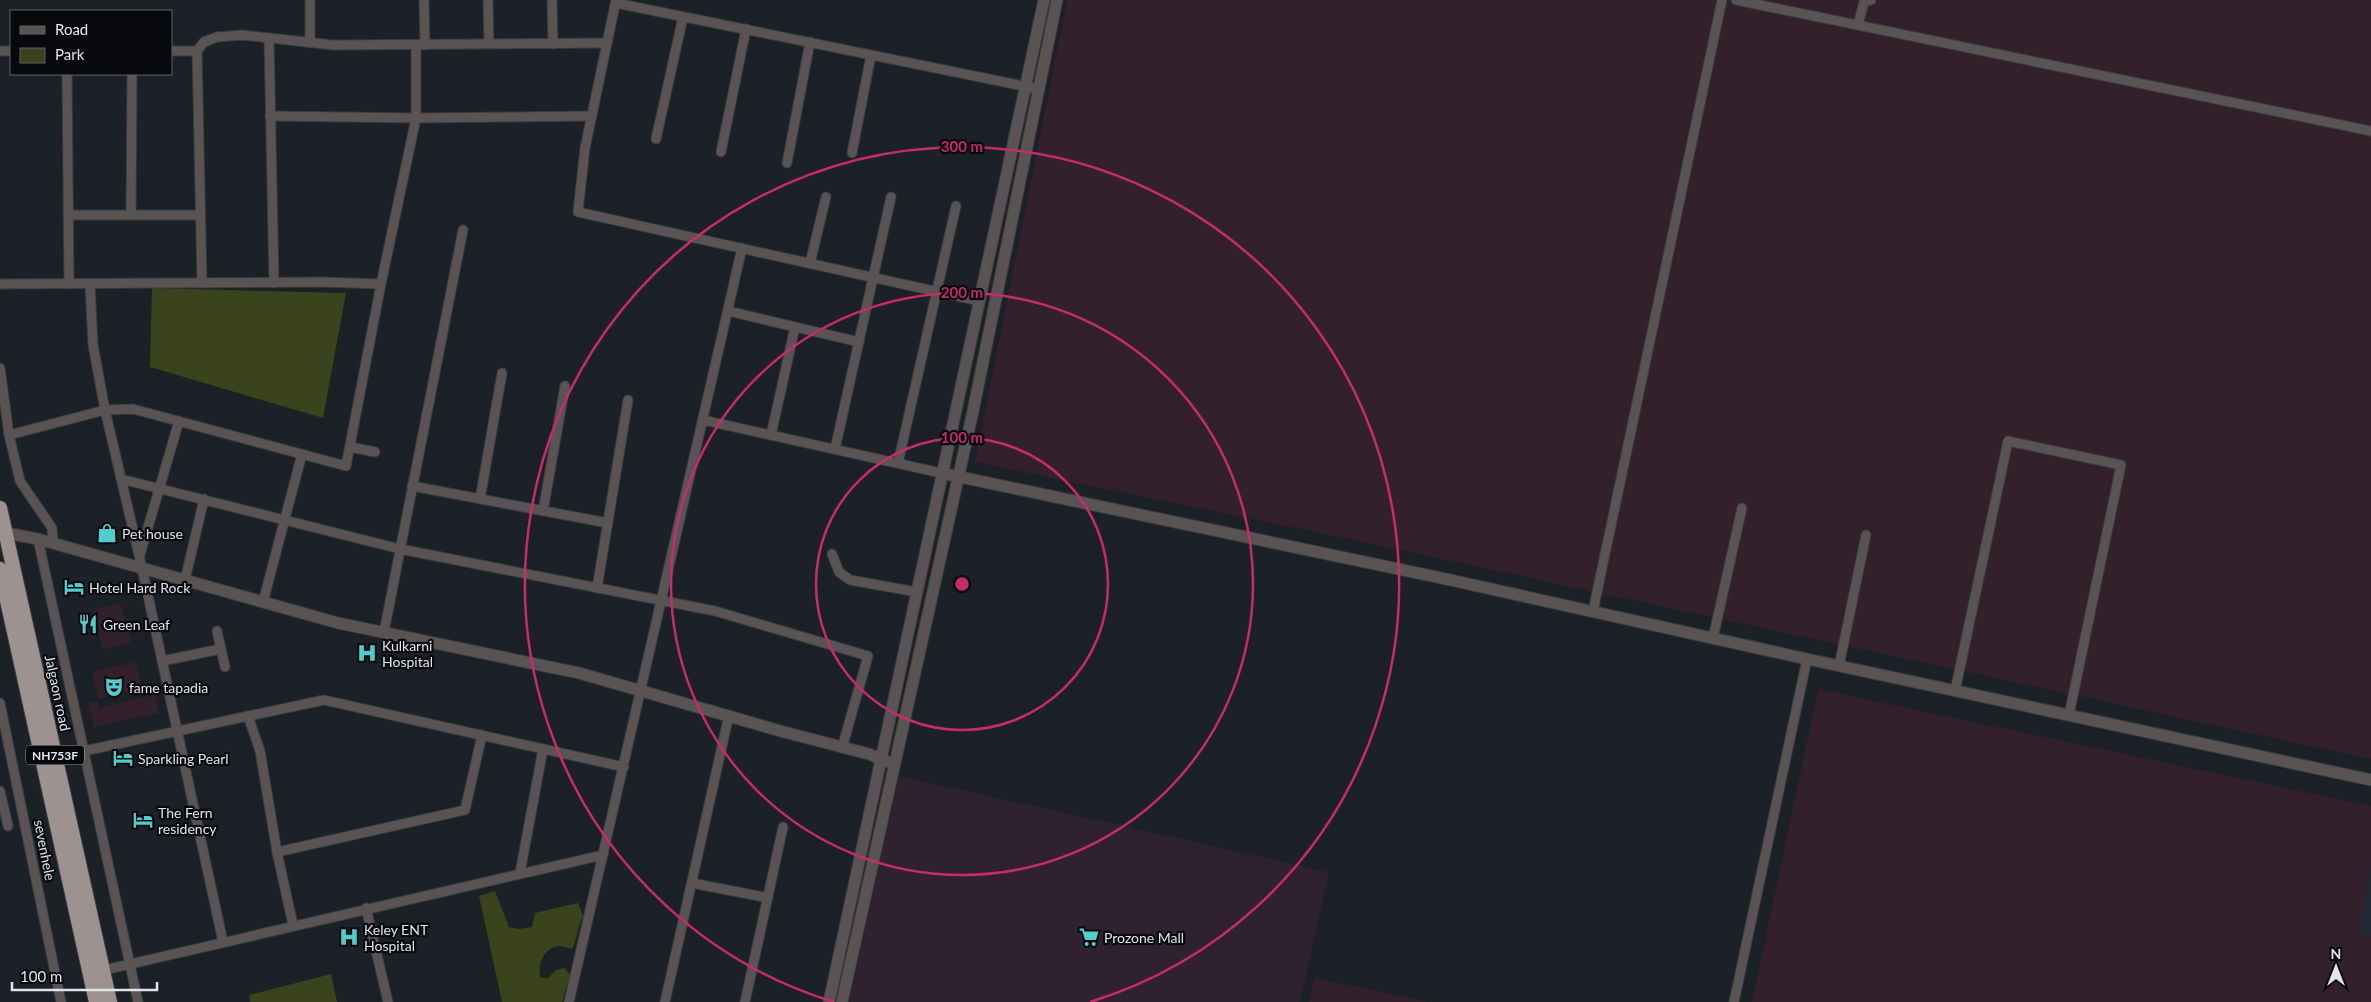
<svg xmlns="http://www.w3.org/2000/svg" width="2371" height="1002" font-family="Lato,sans-serif">
<rect width="100%" height="100%" fill="#1c2027"/>
<path fill="#2f222e" d="M899,776l430,96 -29,130h-451z"/>
<g fill="#32212a">
<path d="M1067,0h1304v759l-1022,-220 -374,-77z"/>
<path d="M120,602l11,40 -28,8 -11,-40z"/>
<path d="M136,662l6,26 -43,11 -7,-27z"/>
<path d="M1818,689l553,117v196h-619z"/>
<path d="M155,695l4,18 -65,14 -6,-25 9,-2 2,8z"/>
<path d="M1315,978l114,24h-120z"/>
</g>
<path fill="#222935" d="M2371,867v68l-13,-3z"/>
<g fill="#3a431b">
<path d="M152,288l194,5 -23,125 -173,-51z"/>
<path d="M495,891l14,36 10,2 13,-2 3,-14 43,-10 5,13c-6,11 -5,22 -11,33 -4,-1 -9,-3 -13,-3 -14,1 -23,19 -18,32h7l8,-8 9,-2 5,7 -8,27h-60l-23,-106z"/>
<path d="M331,974l6,28h-87l-1,-7z"/>
</g>
<g fill="none" stroke-linecap="round" stroke-linejoin="round">
<defs>
<g id="minor">
<path d="M310,0v43"/>
<path d="M424,0l1,45"/>
<path d="M488,0l1,44"/>
<path d="M552,0l1,44"/>
<path d="M616,0l-31,148 -7,64 401,89"/>
<path d="M1736,0l635,131"/>
<path d="M616,3l422,86"/>
<path d="M1858,25l6,-23 7,-2"/>
<path d="M269,38l5,245"/>
<path d="M0,51h11"/>
<path d="M171,51h26l7,-9 13,-5 25,-2 91,10 274,-2"/>
<path d="M197,51l5,232"/>
<path d="M67,74l2,210"/>
<path d="M270,116l146,2 176,-2"/>
<path d="M656,139l27,-122"/>
<path d="M721,152l25,-123"/>
<path d="M852,153l19,-98"/>
<path d="M787,163l23,-121"/>
<path d="M68,215h132"/>
<path d="M131,215l1,-141"/>
<path d="M810,263l16,-66"/>
<path d="M0,284l322,-2 59,2"/>
<path d="M90,284l3,61 12,65 37,158 81,374"/>
<path d="M728,311l131,31"/>
<path d="M0,368l9,67 11,46 32,47 1,15"/>
<path d="M703,420l238,53"/>
<path d="M9,435l96,-25 28,-1 213,57 35,-182 35,-166v-73"/>
<path d="M771,435l24,-108"/>
<path d="M350,447l25,5"/>
<path d="M835,449l56,-252"/>
<path d="M898,463l58,-257"/>
<path d="M121,479l279,70 315,62 153,45 -26,92"/>
<path d="M412,486l196,37"/>
<path d="M480,499l22,-126"/>
<path d="M543,511l22,-125"/>
<path d="M38,539l100,463"/>
<path d="M832,554l7,18 11,8 67,12"/>
<path d="M140,555l39,-134"/>
<path d="M185,580l19,-81"/>
<path d="M597,588l31,-188"/>
<path d="M263,602l39,-148"/>
<path d="M1593,611l129,-611"/>
<path d="M217,631l8,36"/>
<path d="M384,632l79,-402"/>
<path d="M1713,638l29,-130"/>
<path d="M162,661l59,-12"/>
<path d="M1839,666l27,-131"/>
<path d="M1955,691l53,-250 113,24 -52,250"/>
<path d="M0,703l61,299"/>
<path d="M248,716l12,35 17,101 16,73"/>
<path d="M84,751l240,-51 300,67"/>
<path d="M0,791l8,35"/>
<path d="M277,852l188,-42 17,-75"/>
<path d="M520,873l23,-124"/>
<path d="M692,883l76,15"/>
<path d="M366,908l22,94"/>
<path d="M100,971l503,-116"/>
<path d="M569,1002l173,-754"/>
<path d="M665,1002l64,-287"/>
<path d="M745,1002l38,-175"/>
<path d="M1734,1002l73,-343"/>
</g>
<g id="tertiary">
<path d="M941,473l505,106 361,80 564,121"/>
<path d="M0,532l38,7 300,84 241,50 205,59 85,22 19,8"/>
<path d="M829,1002l215,-1002"/>
<path d="M842,1002l131,-591 84,-411"/>
</g>
<g id="trunk">
<path d="M0,508l110,494"/>
<path d="M0,569l96,433"/>
</g>
</defs>
<use href="#minor" stroke="#383c42" stroke-width="11"/>
<use href="#tertiary" stroke="#383c42" stroke-width="13"/>
<use href="#trunk" stroke="#383c42" stroke-width="16"/>
<use href="#minor" stroke="#595453" stroke-width="9"/>
<use href="#tertiary" stroke="#595453" stroke-width="11"/>
<use href="#trunk" stroke="#9d9290" stroke-width="14"/>
</g>
<g fill="none" stroke="#c52c69" stroke-width="2.5">
<circle cx="962" cy="584" r="146"/>
<circle cx="962" cy="584" r="291"/>
<path d="M834 1002A437 437 0 1 1 1090 1002"/>
</g>
<defs>
<symbol id="shop-bare" viewBox="-9 -9 18 18"><path d="M-5-2.5h2.3a2.7 3.5 0 0 1 5.4 0H5L5.5 6h-11ZM-1.5-2.5h3a1.5 2.3 0 0 0-3 0Z" fill="#52cdcc" stroke="#08090d" stroke-width="2.5" paint-order="stroke"/></symbol>
<symbol id="hotel-bare" viewBox="-9 -9 18 18"><path d="M-6-4.5h1.5V1H6V5H4.5V3h-9V5H-6ZM-4 0a1.8 1.8 0 1 1 3.6 0ZM.5 0V-2.5h3Q6-2.5 6 0Z" fill="#52cdcc" stroke="#08090d" stroke-width="2.5" paint-order="stroke"/></symbol>
<symbol id="restaurant-bare" viewBox="-9 -9 18 18"><path d="M-5-6h1v4h1v-4h1v4h1v-4h1v5L-1.5 .5V6h-2V.5L-5-1ZM5-6V6H3V1.5H1.5Q1.5-4 5-6Z" fill="#52cdcc" stroke="#08090d" stroke-width="2.5" paint-order="stroke"/></symbol>
<symbol id="hospital-bare" viewBox="-9 -9 18 18"><path d="M-5-5h3v3.5h4V-5h3V5h-3V1.5h-4V5h-3Z" fill="#52cdcc" stroke="#08090d" stroke-width="2.5" paint-order="stroke"/></symbol>
<symbol id="theatre-bare" viewBox="-9 -9 18 18"><path d="M-5-5.5Q0-4 5-5.5V0Q5 5 0 6Q-5 5-5 0ZM-3.3-2.5H-1v1.5H-3.3ZM1-2.5H3.3v1.5H1ZM-2.8 1Q0 5.5 2.8 1Z" fill="#52cdcc" stroke="#08090d" stroke-width="2.5" paint-order="stroke"/></symbol>
<symbol id="supermarket-bare" viewBox="-9 -9 18 18"><path d="M-6-5.5h2.5l.6 2H6L4.5 2H-2.5L-4.4-4H-6ZM-1.5 3.2a1.3 1.3 0 1 0 .1 0ZM3 3.2a1.3 1.3 0 1 0 .1 0Z" fill="#52cdcc" stroke="#08090d" stroke-width="2.5" paint-order="stroke"/></symbol>
</defs>
<g fill-rule="evenodd">
<use href="#shop-bare" x="93" y="519" width="28" height="28"/>
<use href="#hotel-bare" x="60" y="573" width="28" height="28"/>
<use href="#restaurant-bare" x="74" y="610" width="28" height="28"/>
<use href="#hospital-bare" x="353" y="639" width="28" height="28"/>
<use href="#theatre-bare" x="100" y="673" width="28" height="28"/>
<use href="#hotel-bare" x="109" y="744" width="28" height="28"/>
<use href="#hotel-bare" x="129" y="806" width="28" height="28"/>
<use href="#hospital-bare" x="335" y="923" width="28" height="28"/>
<use href="#supermarket-bare" x="1075" y="923" width="28" height="28"/>
</g>
<g text-anchor="middle" dominant-baseline="central" stroke-width="4.5" stroke-linejoin="round" paint-order="stroke">
<rect fill="#08090d" stroke="#a1a3a8" stroke-width="1" x="26" y="745.5" width="58" height="19" rx="4"/>
<g font-size="12" font-weight="bold" fill="#e2e5ea">
<text x="55" y="755">NH753F</text>
</g>
<g font-size="14" fill="#e2e5ea" stroke="#08090d" text-anchor="start">
<text x="122" y="533">Pet house</text>
<text x="89" y="587">Hotel Hard Rock</text>
<text x="103" y="624">Green Leaf</text>
<text x="382" y="645">Kulkarni<tspan x="382" dy="16">Hospital</tspan></text>
<text x="129" y="687">fame tapadia</text>
<text x="138" y="758">Sparkling Pearl</text>
<text x="158" y="812">The Fern<tspan x="158" dy="16">residency</tspan></text>
<text x="364" y="929">Keley ENT<tspan x="364" dy="16">Hospital</tspan></text>
<text x="1104" y="937">Prozone Mall</text>
</g>
<g font-size="14" fill="#e2e5ea" stroke="#08090d">
<text transform="translate(58 693) rotate(78)">Jalgaon road</text>
<text transform="translate(45 850) rotate(79)">sevenhele</text>
</g>
</g>
<circle cx="962" cy="584" r="8" fill="#c52c69" stroke="#08090d" stroke-width="2.5"/>
<g font-size="15" text-anchor="middle" font-weight="bold" fill="#c52c69" stroke="#08090d" stroke-width="4.5" stroke-linejoin="round" paint-order="stroke">
<text x="962" y="152">300 m</text>
<text x="962" y="298">200 m</text>
<text x="962" y="443">100 m</text>
</g>
<rect x="10" y="10" width="162" height="65" fill="#08090d" stroke="#5f6165"/>
<rect x="20" y="26" width="25" height="8" fill="#595453" stroke="#5f6165"/>
<text x="55" y="35" font-size="15" fill="#e2e5ea">Road</text>
<rect x="20" y="48" width="25" height="15" fill="#3a431b" stroke="#5f6165"/>
<text x="55" y="60" font-size="15" fill="#e2e5ea">Park</text>
<g transform="translate(2336 967)" stroke="#08090d" stroke-width="4" paint-order="stroke">
<path d="M0-4L9 19L0 12L-9 19Z" fill="#e2e5ea"/>
<text y="-8" font-size="14" font-weight="bold" text-anchor="middle" fill="#e2e5ea">N</text>
</g>
<path d="M12 982v8h145v-8" fill="none" stroke="#e2e5ea" stroke-width="2.5"/>
<text x="20" y="982" font-size="15" fill="#e2e5ea" stroke="#08090d" stroke-width="4" paint-order="stroke">100 m</text>
</svg>
